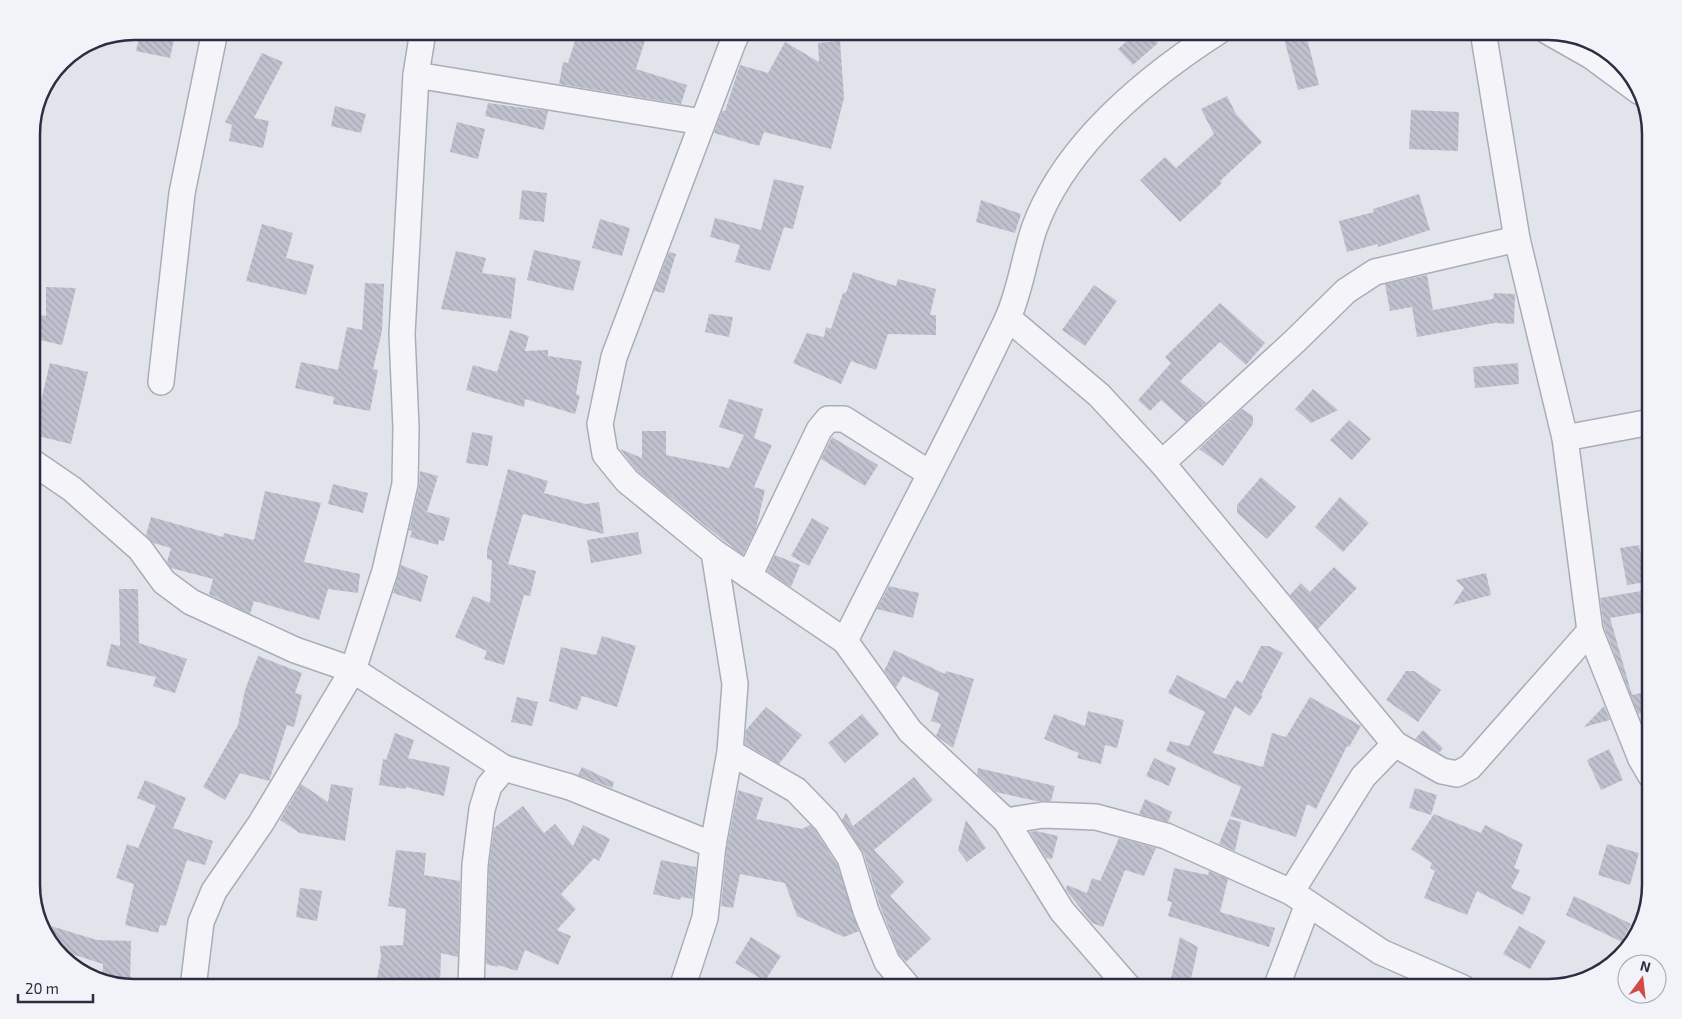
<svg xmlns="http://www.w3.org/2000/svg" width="1682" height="1019" font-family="'Exo 2',sans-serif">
<defs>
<pattern id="building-back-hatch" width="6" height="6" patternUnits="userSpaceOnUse" patternTransform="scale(1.25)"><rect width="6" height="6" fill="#bfc2ce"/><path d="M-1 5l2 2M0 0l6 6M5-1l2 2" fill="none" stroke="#a4a7b2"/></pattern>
</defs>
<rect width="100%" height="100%" fill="#e2e4eb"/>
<g fill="url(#building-back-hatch)">
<path d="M141,31h20l14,4 -5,23 -34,-7z"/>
<path d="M578,31h70l-12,38 51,16 -6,19 -122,-20 4,-22 5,1z"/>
<path d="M1138,31h10l10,12 -25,22 -15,-16z"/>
<path d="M1282,31h23l14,54 -21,5z"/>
<path d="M840,41l4,57 -13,51 -67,-17 -5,14 -45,-13 8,-22h3l15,-46 28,8 17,-31 34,20 -1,-19z"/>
<path d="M262,53l21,9 -29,56 15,3 -6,27 -34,-7 3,-16 -7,-3z"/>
<path d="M1227,96l9,18 26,28 -42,39 2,2 -42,39 -40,-42 25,-23 11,11 38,-34 -13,-25z"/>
<path d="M488,103l60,8 -4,19 -59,-14z"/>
<path d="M335,106l31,8 -5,19 -30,-7z"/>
<path d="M1411,110l48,2 -1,39 -49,-2z"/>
<path d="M457,122l28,7 -7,30 -28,-7z"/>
<path d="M774,179l30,7 -11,43 -9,-2 -14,44 -35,-9 5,-17 -30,-8 5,-19 46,12z"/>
<path d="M522,190l25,3 -3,29 -25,-3z"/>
<path d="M1419,194l11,36 -52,17v-3l-31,8 -8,-31 35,-9 -1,-3z"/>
<path d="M981,200l40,14 -6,19 -39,-11z"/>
<path d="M600,219l30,9 -8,28 -30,-8z"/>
<path d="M262,224l31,9 -7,25 28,7 -8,30 -60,-14z"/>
<path d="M534,250l47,11 -8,30 -46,-11z"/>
<path d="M456,251l30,7 -4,15 34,5 -5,41 -70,-10z"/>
<path d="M669,252l7,2 -12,39 -10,-2z"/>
<path d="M853,272l43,14 2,-7 38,10 -6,26h6v20l-48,-1 -12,36 -25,-9 -10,23 -48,-21 14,-30 17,4 2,-10 5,2 12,-36h3z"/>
<path d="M1427,275l6,35 60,-11 1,-6 21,1 -1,30 -19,-1 -78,14 -5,-30 -22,4 -5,-27z"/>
<path d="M365,283l19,1 -2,47 -9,38 5,1 -8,41 -37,-7 1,-7 -39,-9 6,-26 37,8 9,-43 15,3z"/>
<path d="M1094,285l23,16 -32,45 -23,-16z"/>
<path d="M46,287l30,1 -14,57 -31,-7 5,-24 10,2z"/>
<path d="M1220,303l45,40 -19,22 -26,-23 -40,39 26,22 -20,19 -25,-22 -11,11 -12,-11 33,-37 -6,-6z"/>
<path d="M709,314l24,3 -4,20 -24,-5z"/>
<path d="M510,330l19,6 -4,15 23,-1v6l34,5 -6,33 4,2 -5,18 -50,-15 -1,8 -58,-17 7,-25 24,7z"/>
<path d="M50,363l38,9 -17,72 -38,-9z"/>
<path d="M1518,363l1,21 -44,4 -2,-21z"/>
<path d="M1313,389l25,21 -27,13 -16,-14z"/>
<path d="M729,399l34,10 -9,29 -8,-3 26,10 -18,42 11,3 -9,39 -13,26 -20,-15 -86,-69 -17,-22 22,9v-27h24v24l63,13 15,-33 -25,-8z"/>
<path d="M1242,409l11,7v8l-30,42 -24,-17z"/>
<path d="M1349,420l22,19 -19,21 -22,-20z"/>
<path d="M472,432l21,4 -5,30 -22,-3z"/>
<path d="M832,437l46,28 -13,21 -44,-27z"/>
<path d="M508,469l40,12 -4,12 42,11 13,-2 5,32 -81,-20 -15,50 28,7 -6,25 -6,-1 -20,70 -20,-6 3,-8 -32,-14 18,-41 17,7 2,-43 -5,-1v-9z"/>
<path d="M420,471l18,5 -11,36 23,6 -6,23 -5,-1 -1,5 -28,-8 2,-6 -3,-1 10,-43z"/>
<path d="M1261,477l35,30 -29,32 -30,-26v-8z"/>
<path d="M333,484l35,9 -5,20 -35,-9z"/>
<path d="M265,491l56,12 -17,59 56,12 -2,19 -30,-4 -9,31 -65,-19 -4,13 -41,-20 4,-15 -42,-11 -4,-6 4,-14 -18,-5 -7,-8 5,-18 72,20 1,-4 30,7z"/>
<path d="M1340,497l29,26 -26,29 -28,-25z"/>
<path d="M812,518l17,10 -20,38 -18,-10z"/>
<path d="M638,532l4,22 -51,9 -4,-23z"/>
<path d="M1639,545l8,37 -20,3 -7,-37z"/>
<path d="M775,555l25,10 -9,22 -24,-16z"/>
<path d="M401,565l27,11 -7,26 -28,-9z"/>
<path d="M1334,567l23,21 -39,41 -28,-34 11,-12 9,9z"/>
<path d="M1486,573l5,22 -38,10 11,-17 -8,-8z"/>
<path d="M889,586l30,7 -6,25 -36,-9z"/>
<path d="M119,589h19l1,54 48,16 -12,34 -22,-7 3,-9 -50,-11 5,-22 9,2z"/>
<path d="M1641,591l4,21 -35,6 22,77 19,-4v20l-13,3 -34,-87 -4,-29z"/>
<path d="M602,636l34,10 -19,61 -35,-11 -5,14 -28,-9 12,-54 35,8z"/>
<path d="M1261,646h8l14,7 -22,42 2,1 -13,20 -15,-10 -22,47 50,14 9,-34 14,4 24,-40 51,29 -12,21 -2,-1 -31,63 -9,-5 -11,33 -66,-21 11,-29 -75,-36 4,-10 19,5 16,-34 -37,-19 9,-18 48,24 12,-19 5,3z"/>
<path d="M894,650l51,24 1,-3 28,8 -21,69 -17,-12 5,-12 -10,-3 8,-28 -36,-17 -7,11 -12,-16z"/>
<path d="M258,656l44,17 -7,20 7,2 -8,32 -7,-2 -18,56 -29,-8 -15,27 -22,-13 35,-62 7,-35z"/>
<path d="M1406,671h8l27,19 -23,32 -32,-22z"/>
<path d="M517,697l21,5 -6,24 -21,-4z"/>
<path d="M1604,706l6,14 -26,7z"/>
<path d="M766,707l36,28 -23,29 -34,-20 1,-14z"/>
<path d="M1088,711l36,9 -7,28 -12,-3 -4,19 -24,-6 2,-5 -35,-14 10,-25 31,12z"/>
<path d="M862,714l17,20 -34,29 -17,-20z"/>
<path d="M1423,730l20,18 -4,5 -24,-14z"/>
<path d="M395,733l19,7 -6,18 42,9 -6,29 -38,-9 -1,2 -26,-4 4,-26 3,1z"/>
<path d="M1609,749l14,31 -22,10 -14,-30z"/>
<path d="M1154,758l22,10 -7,18 -23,-10z"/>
<path d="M582,767l32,15 -2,6 -34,-13z"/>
<path d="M978,768l77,18 -4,15h-15l-40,-9 -19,-18z"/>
<path d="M914,777l19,23 -59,50 30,32 -14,14 41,43 -25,23 -7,-8 -19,-48 -16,-52 -22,-34 4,-7 7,13z"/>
<path d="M145,780l41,18 -13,30 40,13 -8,24 -18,-5 -21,66 -6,-1 -2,8 -33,-8 9,-41 -18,-6 11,-34 11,4 18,-42 -19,-8z"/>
<path d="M301,784l27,18 3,-18 22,4 -8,53 -45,-8 -20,-13z"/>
<path d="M1415,788l22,7 -6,20 -22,-7z"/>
<path d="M738,790l25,8 -7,21 46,10 8,-4 5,5 22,34 22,67 -15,6 -47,-21 -12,-33 -45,-9 -7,34 -12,-2 6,-59z"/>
<path d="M1145,799l27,13 -4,10 -29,-8z"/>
<path d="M523,806l21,27 11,-9 18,22 10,-21 27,14 -11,22 -5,-3 -33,36 15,15 -19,21 14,6 -13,29 -33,-15 -8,21 -19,-6v2l-12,-3 3,-98 5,-38z"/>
<path d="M1434,814l47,19 4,-8 38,19 -9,24 6,2 -9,18 20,9 -8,18 -46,-24 -10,24 -43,-17 11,-27 -5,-3 2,-5 -21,-14z"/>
<path d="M1229,819l12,3 -6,29 -16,-7z"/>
<path d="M966,820l20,28 -19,14 -9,-12z"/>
<path d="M1036,831l22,5 -6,23 -6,-1 -16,-26z"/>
<path d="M1119,838l37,10 -12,28 -19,-6 -22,57 -11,-4 -26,-33 1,-5 20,8 5,-15 8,3z"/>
<path d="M1607,844l32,9 -9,32 -32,-10z"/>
<path d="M396,850l30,3 -2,22 36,6 -2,76 -17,-4 -1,35h-65l6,-31 -1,-11 23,-1 3,-36 -18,-3z"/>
<path d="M661,860l35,7 -3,32 -12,-2 -1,3 -27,-6z"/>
<path d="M1174,868l34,7 1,-4 19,8 -8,33 55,16 -6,19 -101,-31 4,-14 -5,-1z"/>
<path d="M300,888l22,3 -5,30 -21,-4z"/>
<path d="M1574,896l57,28 -9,18 -56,-27z"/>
<path d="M41,923l56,17 34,1 -1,46 -28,-8 1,-15 -44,-14 -14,-13z"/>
<path d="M1519,926l27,15 -16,28 -27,-15z"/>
<path d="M751,937l30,19 -16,25 -30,-18z"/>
<path d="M1180,937l18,10 -9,41h-20z"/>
</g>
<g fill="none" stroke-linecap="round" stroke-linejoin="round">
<defs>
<g id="street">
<path d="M738,31l-5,11 -119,315 -14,67 5,30 22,27 87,71 131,89 65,90 96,90 56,90 67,77"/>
<path d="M1483,31l34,208 48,199 25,193 51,128 10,17"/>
<path d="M1547,31l44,25 49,36"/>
<path d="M416,75l286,47"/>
<path d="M1008,318l91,77 63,68 233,281 47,27 15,3 13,-7 120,-136"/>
<path d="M161,382l21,-189 33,-162"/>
<path d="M1565,438l86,-16"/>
<path d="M31,461l41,28 68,60 24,33 27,20 104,48 58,20 151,98 66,19 143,58"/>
<path d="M1162,463l133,-122 51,-50 29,-19 142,-33"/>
<path d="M749,576l70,-146 9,-11h16l85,54"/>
<path d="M845,641c53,-107 111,-213 162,-321 13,-28 17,-61 27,-91 30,-84 112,-151 185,-198"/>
<path d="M730,752l66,38 30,31 24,37 16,53 21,51 22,26"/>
<path d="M1006,821l37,-6 53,2 70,19 125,56 90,60 82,36"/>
<path d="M1291,892l72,-115 32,-33"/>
<path d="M193,988l8,-66 13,-31 47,-68 92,-153 32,-99 20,-87 1,-56 -4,-94 14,-259 7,-44"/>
<path d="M471,988l4,-123 7,-56 7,-23 15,-18"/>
<path d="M682,988l23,-70 8,-73 17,-93 5,-68 -21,-132"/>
<path d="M1276,988l32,-84"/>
</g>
</defs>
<use href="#street" stroke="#aaadb9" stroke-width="28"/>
<use href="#street" stroke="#f5f5f9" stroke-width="25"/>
</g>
<path d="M0 0H1682V1019H0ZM134 40H1548A94 94 0 0 1 1642 134V885A94 94 0 0 1 1548 979H134A94 94 0 0 1 40 885V134A94 94 0 0 1 134 40Z" fill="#f2f3f8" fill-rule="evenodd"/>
<path fill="none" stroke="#292e43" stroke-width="2.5" d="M134 40H1548A94 94 0 0 1 1642 134V885A94 94 0 0 1 1548 979H134A94 94 0 0 1 40 885V134A94 94 0 0 1 134 40Z"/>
<g transform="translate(1642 979) rotate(15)"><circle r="24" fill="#f2f3f8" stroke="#a2a4b0"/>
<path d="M0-4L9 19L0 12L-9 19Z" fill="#d24a45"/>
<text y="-8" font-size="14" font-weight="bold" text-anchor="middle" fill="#292e43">N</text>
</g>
<path d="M18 994v8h75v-8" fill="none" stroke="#292e43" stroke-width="2.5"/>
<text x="25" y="994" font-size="15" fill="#292e43" stroke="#f2f3f8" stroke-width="4" paint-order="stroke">20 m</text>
</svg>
